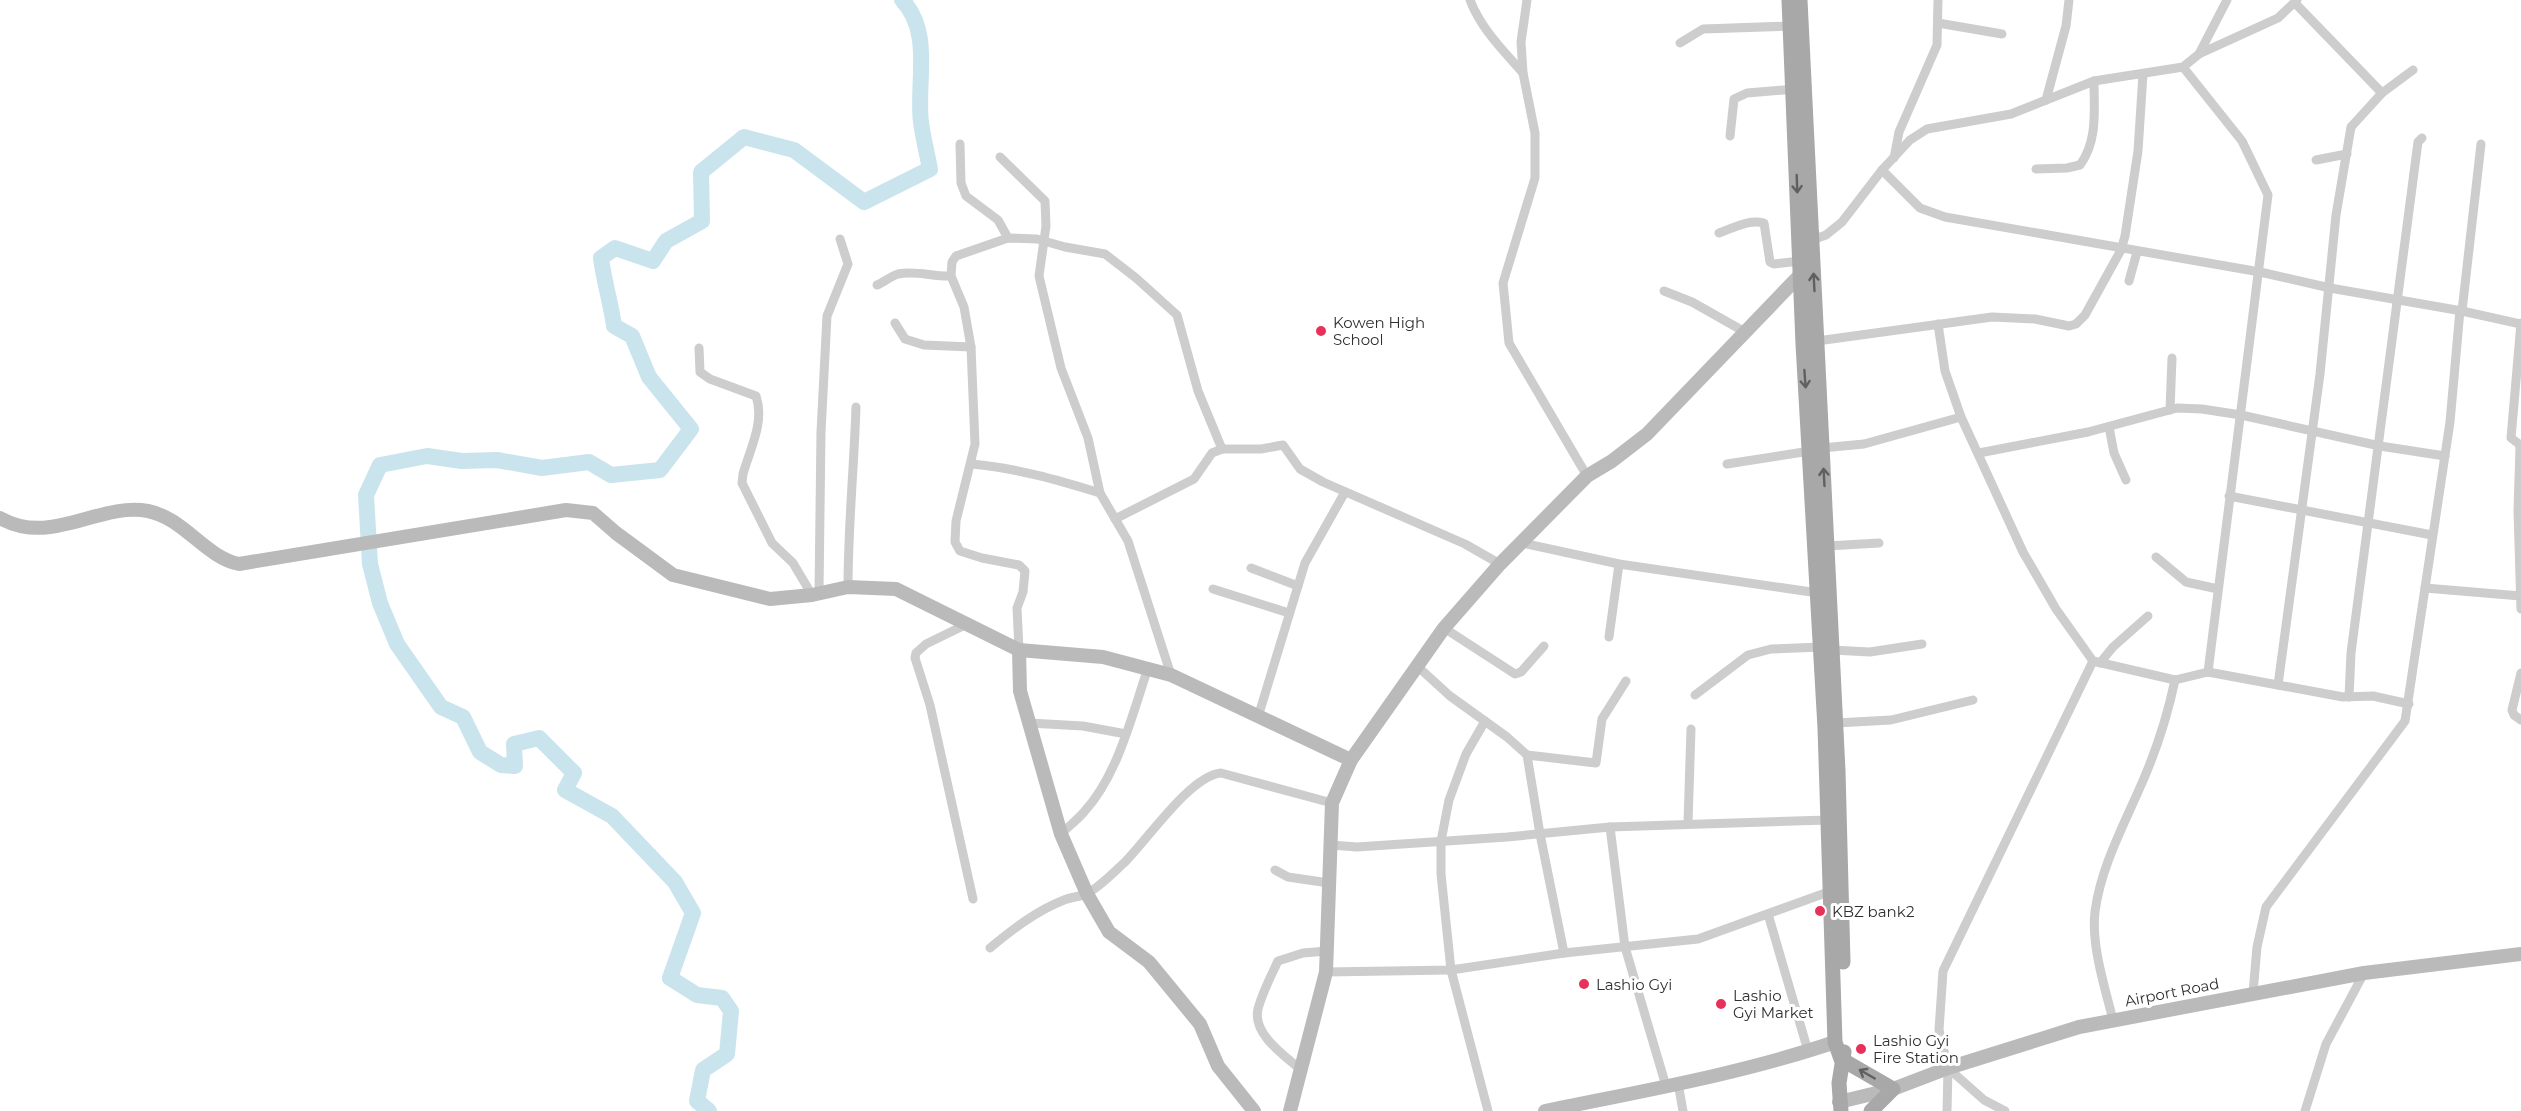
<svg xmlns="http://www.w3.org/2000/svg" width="2521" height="1111" font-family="Montserrat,sans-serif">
<rect width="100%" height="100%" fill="#fff"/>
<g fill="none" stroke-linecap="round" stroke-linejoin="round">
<path stroke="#cae4ed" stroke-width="16" d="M709,1111l-12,-10 6,-31 24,-16 4,-43 -9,-13 -25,-3 -27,-17 23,-65 -18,-31 -63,-66 -47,-26 9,-17 -35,-35 -25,6 1,22 -14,-1 -21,-13 -17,-35 -22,-10 -44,-63 -17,-41 -10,-39 -4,-69 14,-30 47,-9 35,5 35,-1 45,8 47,-6 22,13 49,-5 31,-41 -42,-52 -17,-41 -18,-10c-3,-23 -10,-44 -13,-68l14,-10 38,13 13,-20 36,-20 -1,-49 43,-35 50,13 70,52 66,-33c-3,-16 -7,-31 -9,-47 -5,-39 12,-90 -19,-122"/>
<g stroke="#cdcdcd" stroke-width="9">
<path d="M1470,0c11,29 33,50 53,73"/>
<path d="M1527,0l-6,42 2,31 12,60v45l-32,105 6,60 78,133"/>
<path d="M2295,3l87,90"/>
<path d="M1938,23l64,11"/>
<path d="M1680,43l23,-14 88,-3"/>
<path d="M2199,54l28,-54"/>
<path d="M2183,67l59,74 26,54 -60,477"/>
<path d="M2046,100l20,-74 3,-26"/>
<path d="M1730,136l4,-37 13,-6 48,-4"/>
<path d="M960,144l1,39 5,13 32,24 10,18"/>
<path d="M1000,157l45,44 1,25 -7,50 22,92 27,70 12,55 28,48 43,134"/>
<path d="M1894,158l5,-26 38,-87 1,-45"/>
<path d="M2316,160l31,-6"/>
<path d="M2036,169l31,-1 13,-3c18,-24 14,-55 14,-84"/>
<path d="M1882,170l38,38 25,9 315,55 70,16 132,23 59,13"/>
<path d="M1719,233c14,-5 30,-14 45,-10l6,39 4,2 26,-3"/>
<path d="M1812,240l14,-5 16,-13 40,-52 28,-30 17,-11 84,-15 83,-33 89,-14 16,-13 79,-36 19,-18"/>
<path d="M2129,281l8,-29"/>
<path d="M877,285c7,-3 14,-9 21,-11 17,-4 36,3 53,2"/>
<path d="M1664,291l28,11 53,30"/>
<path d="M2462,311l19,-167"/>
<path d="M895,323l10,16 19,6 47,2"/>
<path d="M2521,323l-10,115 8,6 1,4 -2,63 3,98"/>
<path d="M1938,324l7,47 16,46 62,135 33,57 37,52 82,19 33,-8 135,25 30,-1 36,8"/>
<path d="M1817,341l175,-24 43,2 34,7 7,-2 9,-9 36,-65 4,-14 13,-85 5,-77"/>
<path d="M699,348l1,24 10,7 46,17c9,26 -6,53 -13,78l-1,9 30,60 21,20 19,32"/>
<path d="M2170,410l2,-52"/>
<path d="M2109,427l5,26 12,27"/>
<path d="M1822,448l42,-4 97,-27"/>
<path d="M1222,449h39l22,-4 17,24 23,13 142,62 35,20"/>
<path d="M1979,453l109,-21 89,-24 25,1 39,6 139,31 65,10"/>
<path d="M972,464c44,4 86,16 128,29"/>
<path d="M1727,464l83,-13"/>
<path d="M2229,496l203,39"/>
<path d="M1522,543l97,21 199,29"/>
<path d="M1827,546l52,-3"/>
<path d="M2156,557l30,25 32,7"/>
<path d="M1251,568l47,18"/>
<path d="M848,587c0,-60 6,-119 8,-180"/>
<path d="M2425,588l96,8"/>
<path d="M1213,589l76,24"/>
<path d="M819,592l2,-160 6,-116 21,-52 -8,-25"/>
<path d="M969,623l-43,21 -10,9 -1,5 15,47 43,194"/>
<path d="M1444,628l71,46 6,-2 23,-26"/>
<path d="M1609,637l10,-73"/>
<path d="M1019,650l-2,-42 6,-16 2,-21 -6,-6 -37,-7 -22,-7 -5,-9 1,-21 19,-77 -4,-97 -7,-40 -13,-31 1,-14 4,-6 52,-18 29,1 28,8 40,7 31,24 41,37 21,76 24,58 -10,4 -18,26 -79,40"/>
<path d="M1832,650l38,2 52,-8"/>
<path d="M2100,663l13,-16 35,-31"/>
<path d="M1416,665l34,31 57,41 20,18 13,79 24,119"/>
<path d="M2521,673l-9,37 2,5 7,5"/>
<path d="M2278,685l42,-311 16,-159 15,-88 31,-34 31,-23"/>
<path d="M1695,695l53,-40 23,-6 50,-2"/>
<path d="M2349,697l2,-44 67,-511 4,-4"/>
<path d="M1258,717l47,-154 40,-71"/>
<path d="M1485,721l-19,33 -17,46 -8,41v33l10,96 37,141"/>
<path d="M1029,723l54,3 43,8"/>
<path d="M1836,723l55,-3 82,-20"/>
<path d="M1527,755l69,8 6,-44 24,-38"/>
<path d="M1688,823l3,-94"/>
<path d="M1610,827l15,120 41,139"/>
<path d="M1061,834c7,-7 16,-14 23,-22 34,-37 48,-97 64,-144"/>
<path d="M1331,845l26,2 150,-10 103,-10 218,-7"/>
<path d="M1275,870l13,7 41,6"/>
<path d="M1768,914l40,137"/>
<path d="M990,948c23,-19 46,-37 74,-48 7,-3 15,-3 22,-6 13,-6 28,-22 39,-32 23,-23 65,-86 96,-89l111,30"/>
<path d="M1326,972l125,-2 113,-17 134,-14 133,-48"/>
<path d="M2253,993l4,-46 9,-40 139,-186 45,-299 10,-112"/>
<path d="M2113,1020c-8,-32 -22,-75 -18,-108 5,-41 26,-82 43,-120 16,-35 29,-74 37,-112"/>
<path d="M1300,1069c-15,-13 -48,-35 -42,-60 4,-16 13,-33 20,-48l25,-8 24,-2"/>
<path d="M1678,1083l5,28"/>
<path d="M1947,1111l1,-43"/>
<path d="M2005,1111l-21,-11 -36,-32 -9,-38 4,-59 150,-310"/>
<path d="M2305,1111l21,-67 38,-71"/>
</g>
<g stroke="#bababa" stroke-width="14">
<path d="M0,518c52,29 98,-16 148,-7 36,7 57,46 91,53l327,-54 27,3 23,20 57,42 97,24 42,-4 36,-8 48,2 123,61 84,7 68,18 180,85"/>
<path d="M1019,650l1,41 41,143 26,60 22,38 40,30 51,62 18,42 36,45"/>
<path d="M1839,1102l54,-13 55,-21 131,-41 285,-54 157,-19"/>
<path d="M1290,1111l36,-139 6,-169 19,-43 93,-132 56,-64 87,-88 25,-15 35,-27 153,-159"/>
<path d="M1545,1111c97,-20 196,-37 290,-69"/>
</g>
<g stroke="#a8a8a8" stroke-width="15">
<path d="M1789,0l14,344 22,384 10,314 6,17 52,30 -22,22"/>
<path d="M1800,0l38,771 5,191"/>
<path d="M1841,1111l-2,-28 5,-31"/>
</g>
</g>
<defs><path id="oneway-shaft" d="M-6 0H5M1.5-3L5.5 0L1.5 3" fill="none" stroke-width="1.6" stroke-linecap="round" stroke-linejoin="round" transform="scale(1.5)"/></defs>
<g stroke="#606060">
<use href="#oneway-shaft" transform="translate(1797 184) rotate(88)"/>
<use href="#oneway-shaft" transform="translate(1814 282) rotate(-93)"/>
<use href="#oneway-shaft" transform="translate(1805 379) rotate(86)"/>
<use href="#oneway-shaft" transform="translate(1824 477) rotate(-93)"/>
<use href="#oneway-shaft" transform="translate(1867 1074) rotate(-150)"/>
</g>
<g fill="#e83159" stroke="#fff" stroke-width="2">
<circle cx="1321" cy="331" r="6"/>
<circle cx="1820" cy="911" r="6"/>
<circle cx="1584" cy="984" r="6"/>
<circle cx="1721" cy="1004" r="6"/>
<circle cx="1861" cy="1049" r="6"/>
</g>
<g text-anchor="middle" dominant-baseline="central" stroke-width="6" stroke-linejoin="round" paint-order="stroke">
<g font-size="15" fill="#303030" stroke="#fff" text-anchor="start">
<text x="1333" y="322">Kowen High<tspan x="1333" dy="17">School</tspan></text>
<text x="1832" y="911">KBZ bank2</text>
<text x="1596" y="984">Lashio Gyi</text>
<text x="1733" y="995">Lashio<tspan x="1733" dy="17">Gyi Market</tspan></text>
<text x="1873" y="1040">Lashio Gyi<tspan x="1873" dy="17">Fire Station</tspan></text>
</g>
<g font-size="15" fill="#303030" stroke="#fff">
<text transform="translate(2172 992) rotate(-11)">Airport Road</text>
</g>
</g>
</svg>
